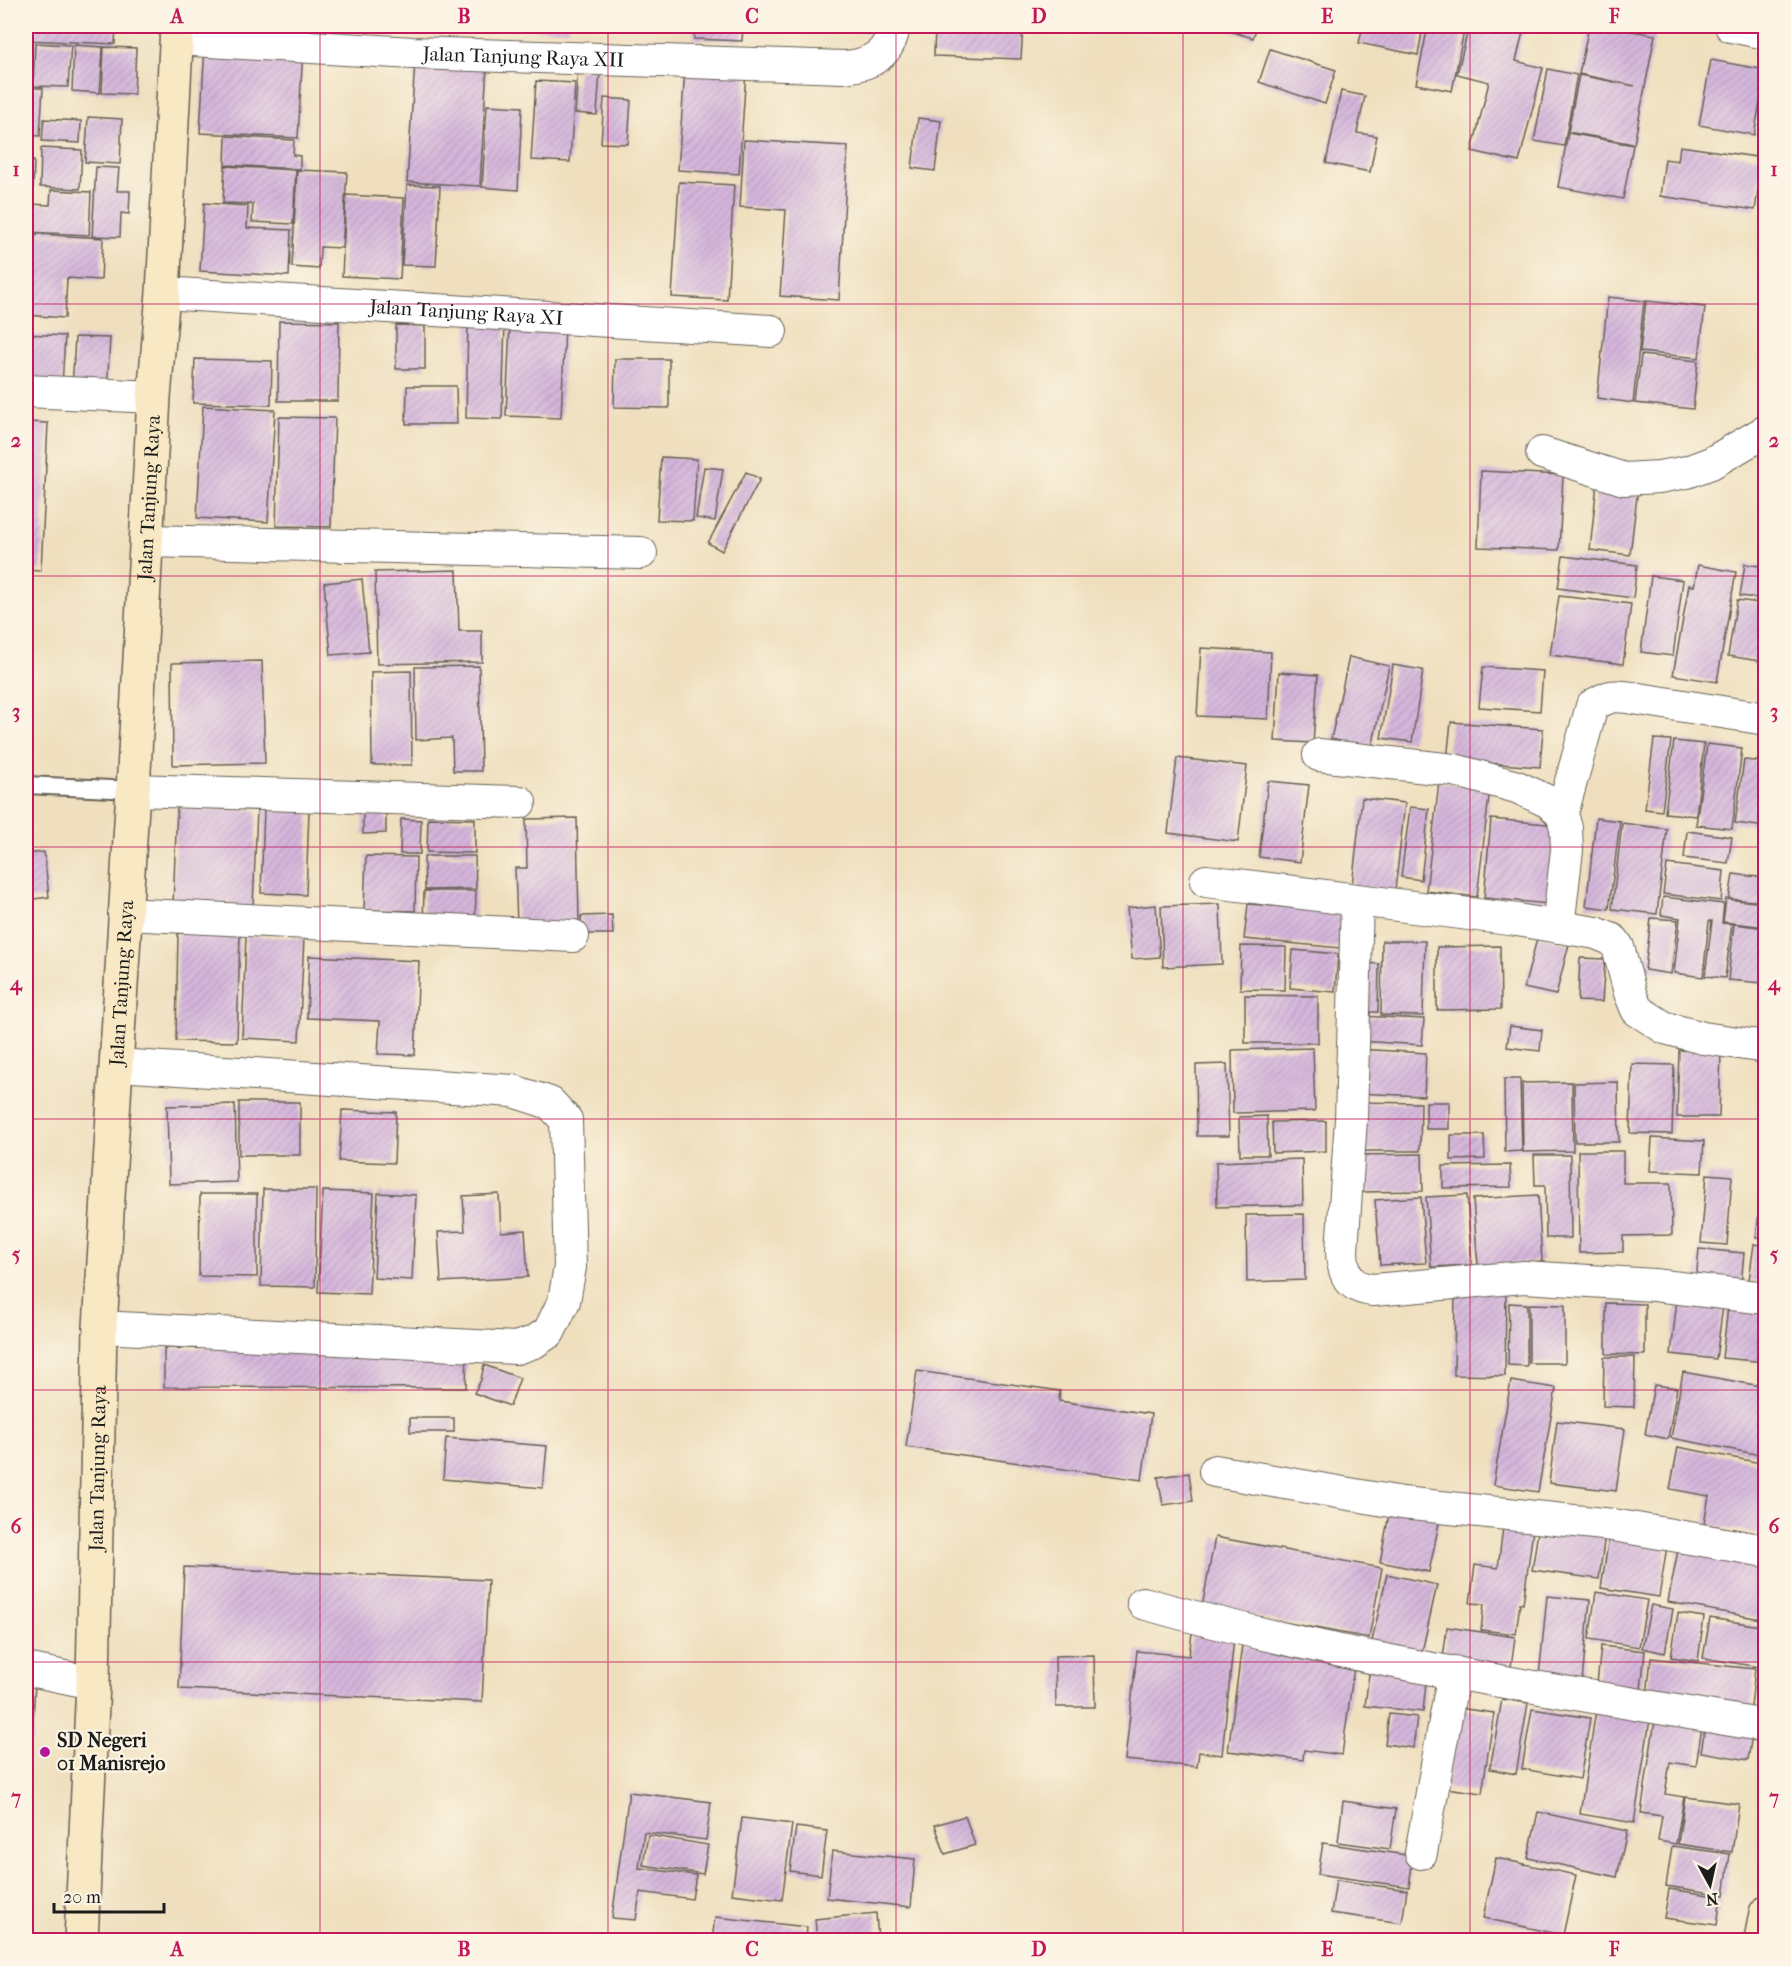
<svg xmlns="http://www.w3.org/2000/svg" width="1791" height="1966" font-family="'IM FELL French Canon',serif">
<defs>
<pattern id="building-hatch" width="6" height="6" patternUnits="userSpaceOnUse" patternTransform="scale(1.5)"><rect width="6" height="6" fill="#d5b6dc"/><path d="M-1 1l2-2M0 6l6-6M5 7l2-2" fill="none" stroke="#b69cbc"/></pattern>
</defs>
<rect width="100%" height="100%" fill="#fcf5e5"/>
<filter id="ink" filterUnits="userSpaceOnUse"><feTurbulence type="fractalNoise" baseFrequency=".0167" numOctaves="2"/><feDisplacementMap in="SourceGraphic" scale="12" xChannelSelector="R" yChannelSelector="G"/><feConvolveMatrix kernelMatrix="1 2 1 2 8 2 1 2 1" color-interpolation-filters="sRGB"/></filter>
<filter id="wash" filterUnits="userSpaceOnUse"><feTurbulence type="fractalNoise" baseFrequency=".008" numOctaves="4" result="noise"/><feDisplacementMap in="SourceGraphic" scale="24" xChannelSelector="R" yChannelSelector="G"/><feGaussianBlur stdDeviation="1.35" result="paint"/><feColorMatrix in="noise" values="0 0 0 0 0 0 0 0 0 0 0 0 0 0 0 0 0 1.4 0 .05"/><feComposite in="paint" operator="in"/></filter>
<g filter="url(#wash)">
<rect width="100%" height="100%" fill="#efdfbe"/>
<g id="blocks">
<g fill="url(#building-hatch)">
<path d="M26,26h90l-1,18 -89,-4z"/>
<path d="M532,26h37v4l-37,-1z"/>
<path d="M694,26h49l-1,15 -48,-2z"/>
<path d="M846,26h34l-1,6 -33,-1z"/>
<path d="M935,26h88l-2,33 -87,-3z"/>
<path d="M1213,26h44l-4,12z"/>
<path d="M1363,26l60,1 -5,28 -59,-12z"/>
<path d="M1428,26h37l-13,65 -36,-7z"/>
<path d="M1469,26h45l10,2 -8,33 27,7 -24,94 -47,-11 17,-69 -32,-8z"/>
<path d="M1589,26h15l51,9 -21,109 -66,-12 11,-57 56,11 -56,-12z"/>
<path d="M26,43l6,1 -2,42h-4z"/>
<path d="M35,43l36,2 -3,42 -35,-1z"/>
<path d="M205,44l98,5 -5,89 -98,-5z"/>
<path d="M74,45l29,2 -3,46 -28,-2z"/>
<path d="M104,47l32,1 -2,46 -32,-1z"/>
<path d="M1270,49l66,21 -11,34 -66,-22z"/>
<path d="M1711,60l55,10 -12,65 -55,-10z"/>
<path d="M415,62l72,4 -7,120 -73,-4z"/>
<path d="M578,69l22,1 -3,45 -22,-2z"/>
<path d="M685,69l61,3 -7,102 -61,-4z"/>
<path d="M1548,69l29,6 -13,71 -30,-5z"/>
<path d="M536,81l39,2 -5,79 -39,-2z"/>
<path d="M26,88h17l-3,48 -14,-1z"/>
<path d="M1341,91l24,5 -8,37 20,3 -7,36 -44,-9z"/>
<path d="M604,98l27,2 -3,44 -27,-1z"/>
<path d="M487,105l35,2 -4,83 -36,-3z"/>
<path d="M88,117l34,2 -2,45 -35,-2z"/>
<path d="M918,118l23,3 -6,50 -23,-3z"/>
<path d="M44,119l37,2 -1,22 -38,-2z"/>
<path d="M1568,133l65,12 -10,54 -65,-12z"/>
<path d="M226,136l68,4 -1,15 7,1v13l-75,-4z"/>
<path d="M744,140l104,6 -9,154 -59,-4 6,-86 -46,-3z"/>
<path d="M1680,146l83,12 -8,52 -95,-14 5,-37 13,2z"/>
<path d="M41,148l41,2 -2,39 -40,-2z"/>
<path d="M26,161h8l-1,27h-7z"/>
<path d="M225,166l71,4 -3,54 -41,-2 1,-18 -30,-1z"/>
<path d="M96,167l23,1 -2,23h13l-1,23 -8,-1 -1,24 -28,-1z"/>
<path d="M297,170l50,2 -5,76 -22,-1 -1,22 -27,-2z"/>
<path d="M679,182l55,3 -7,115 -55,-3z"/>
<path d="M407,185l33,1 -4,80 -34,-1z"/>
<path d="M51,190l40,2 -2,43 -62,-3 2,-28 21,1z"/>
<path d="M346,195l58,3 -4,81 -58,-3z"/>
<path d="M204,203l44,3 -1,22 44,2 -2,46 -89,-5z"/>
<path d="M26,233h3l-2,35h-1z"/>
<path d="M35,234l68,4 -2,42 -34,-2 -2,40 -39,-3v-38h7z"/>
<path d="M1608,297l36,4 -11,102 -36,-5z"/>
<path d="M1646,301l59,6 -6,51 -59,-6z"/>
<path d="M279,321l60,1 -1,79h-60z"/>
<path d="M468,321l37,1 -3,97 -36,-1z"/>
<path d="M510,323l55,3 -4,92 -55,-2z"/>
<path d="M396,325l29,1v43h-29z"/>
<path d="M26,334l39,2 -3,50 -36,-2z"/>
<path d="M75,337l35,1 -3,53 -35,-2z"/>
<path d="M1641,355l57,6 -5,48 -58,-6z"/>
<path d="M195,359l77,2 -1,44 -78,-2z"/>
<path d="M615,359h54v49l-55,-1z"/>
<path d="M407,386h49l1,38h-51z"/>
<path d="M203,406l72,4 -7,112 -71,-4z"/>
<path d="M279,417l56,1 -4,109 -55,-1z"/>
<path d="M26,422l22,1 -7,148 -15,-1z"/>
<path d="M661,457l36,2 -4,62 -36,-1z"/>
<path d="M704,467l19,2 -8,52 -19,-3z"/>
<path d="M1481,471l82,4 -4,75 -81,-3z"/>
<path d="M746,472l14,7 -38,72 -14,-8z"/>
<path d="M1597,483l41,5 -8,67 -40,-5z"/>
<path d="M1563,556l74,9 -4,33 -75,-10z"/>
<path d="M1745,564l21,3v32l-26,-3z"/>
<path d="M1698,565l38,7 -19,110 -44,-7 16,-90 5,1z"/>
<path d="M457,570l2,61h23v31l-105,2 -2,-92z"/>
<path d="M1651,576l32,4 -10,76 -32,-4z"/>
<path d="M362,579l7,73 -38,3 -7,-72z"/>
<path d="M1559,596l72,8 -8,60 -73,-9z"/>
<path d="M1737,600l29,4v58l-38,-6z"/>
<path d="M1201,648l70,4 -3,67 -71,-3z"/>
<path d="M1349,657l40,9 -17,82 -41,-9z"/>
<path d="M262,661l3,102 -92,2 -1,-102z"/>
<path d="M1393,665l30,5 -11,72 -31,-4z"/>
<path d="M479,666l2,105h-28l-1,-33 -36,2 -1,-73z"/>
<path d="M1483,667l60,4 -3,40 -61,-4z"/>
<path d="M411,671l1,94h-40l-1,-93z"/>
<path d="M1279,672l39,3 -5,68 -38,-2z"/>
<path d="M1451,722l92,7 -3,38 -93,-7z"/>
<path d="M1654,739l17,1 -9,71 -17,-2z"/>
<path d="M1674,741l30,3 -8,72 -31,-3z"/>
<path d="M1707,744l35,4 -10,81 -36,-4z"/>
<path d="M1177,758l70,8 -9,76 -70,-9z"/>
<path d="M1744,760l22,2v65l-31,-4z"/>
<path d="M1268,781l41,4 -9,77 -41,-5z"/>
<path d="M1439,782l51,6 -13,109 -51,-6z"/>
<path d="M1362,798l43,5 -10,88 -43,-5z"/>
<path d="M363,804h23v29l-23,1z"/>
<path d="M177,807l80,3 -4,97 -80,-2z"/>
<path d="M1410,807l19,2 -8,71 -20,-3z"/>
<path d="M264,809l45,2 -3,84 -45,-2z"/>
<path d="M428,818l47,1v34l-48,-1z"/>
<path d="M577,818l2,105 -62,1 -2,-56h12l-1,-49z"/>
<path d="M1596,818l24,3 -11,88 -23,-3z"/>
<path d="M401,819l20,1 -1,34h-20z"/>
<path d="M1491,819l66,6 -8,79 -65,-6z"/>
<path d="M1622,823l45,6 -10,85 -45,-5z"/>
<path d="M1687,831l45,6 -4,26 -44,-5z"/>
<path d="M44,852l5,45 -23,3v-46z"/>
<path d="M366,856l50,1 -1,54 -51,-1z"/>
<path d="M424,856h51l1,33 -51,1z"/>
<path d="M1667,864l57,7 -3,30 -58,-7z"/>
<path d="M1733,874l33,4v24l-37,-3z"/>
<path d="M424,891h52l-1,32h-52z"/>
<path d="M1663,897l61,7 -2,19 10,1 -7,54 -20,-2 7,-55h-3l-6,56 -29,-4 6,-55 -19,-3z"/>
<path d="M1726,899l40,4v24l-43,-5z"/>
<path d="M1220,904l2,60 -59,3 -2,-61z"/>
<path d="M1248,904l95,8 -3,36 -96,-9z"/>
<path d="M1156,905l4,52 -28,2 -5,-51z"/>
<path d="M612,915l1,19h-31l-1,-18z"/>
<path d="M1651,918l27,2 -7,54 -26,-4z"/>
<path d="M1734,924l32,4v35l-3,20 -35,-3z"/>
<path d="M178,933l62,1 -3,108 -61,-1z"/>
<path d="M1538,935l31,9 -13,51 -32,-7z"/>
<path d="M246,936l58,2 -5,103 -57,-3z"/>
<path d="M1382,941h43l-2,75 -42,-1z"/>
<path d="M1241,946l45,1 -1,43 -45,-1z"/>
<path d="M1500,946l1,63 -64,1v-63z"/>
<path d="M1293,950l45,4 -3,38 -45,-4z"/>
<path d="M309,956l110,5 -4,94 -37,-1 2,-33 -73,-3z"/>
<path d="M1580,958l25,1 -3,43 -24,-1z"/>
<path d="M1359,963l20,1 -1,48h-20z"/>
<path d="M1245,995l73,1v47h-73z"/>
<path d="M1360,1016l64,3 -2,26 -63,-4z"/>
<path d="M1510,1026l32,4 -2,21 -33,-4z"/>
<path d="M1313,1048l2,63 -82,2 -1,-63z"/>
<path d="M1357,1049l69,4 -2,43 -69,-3z"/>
<path d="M1679,1050l42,1 -2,66h-42z"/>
<path d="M1227,1064l2,72h-32l-1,-71z"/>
<path d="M1632,1064l42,1 -2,69 -42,-1z"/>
<path d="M1504,1079h16l2,72 -17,1z"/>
<path d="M1572,1082l1,69 -50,1 -1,-69z"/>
<path d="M1618,1082l1,60h-44l-1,-59z"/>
<rect x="239" y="1102" width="61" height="53"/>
<path d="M1355,1102l66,1 -1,48h-65z"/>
<rect x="1426" y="1102" width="23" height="27"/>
<path d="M235,1104l2,78 -68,2 -2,-78z"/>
<path d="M342,1110l54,2 -2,51 -55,-2z"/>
<path d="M1267,1116l1,39h-28l-1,-38z"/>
<path d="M1326,1121v30l-53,2 -1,-31z"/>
<path d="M1451,1135h33l1,24 -34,1z"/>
<path d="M1652,1138l52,3 -2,32 -52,-2z"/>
<path d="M1578,1151h45v32h48l1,52 -49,1v16l-44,1z"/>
<path d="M1422,1154l1,37 -61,1 -1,-37z"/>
<path d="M1534,1155h36l1,83h-25l-1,-53h-10z"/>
<path d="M1302,1159l1,46 -86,2 -1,-45z"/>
<path d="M1510,1165l1,22 -68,1v-22z"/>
<path d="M1707,1174l25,2 -5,69 -26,-2z"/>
<path d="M263,1189h53l-1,98 -54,-1z"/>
<path d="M323,1191l51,2 -5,101 -51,-2z"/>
<path d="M378,1193l38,2 -4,85 -38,-2z"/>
<path d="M200,1194h57v83l-58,-1z"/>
<path d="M499,1194l2,38 24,-2 3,47 -87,5 -3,-50 27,-1 -2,-35z"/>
<path d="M1467,1195l5,70 -41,2 -5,-70z"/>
<path d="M1538,1195l4,66 -64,5 -5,-67z"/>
<path d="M1421,1197l5,66 -46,2 -5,-65z"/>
<path d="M1761,1197h5v42l-10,-1z"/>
<path d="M1304,1214l1,66 -58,2 -1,-67z"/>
<path d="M1754,1244l12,2v36l-17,-2z"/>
<path d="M1699,1249l45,4 -3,32 -45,-4z"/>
<path d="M1455,1288l51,1 -1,87 -51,-1z"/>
<path d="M1677,1299l46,6 -7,54 -45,-5z"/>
<path d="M1509,1303l18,1v62l-19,-1z"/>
<path d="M1606,1303l39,1v51l-39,-1z"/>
<path d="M1529,1304l36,1v58h-36z"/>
<path d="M1728,1307l38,3v52l-44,-4z"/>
<path d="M164,1348l303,1 -1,39 -302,-1z"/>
<path d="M1604,1357h31l-1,50 -31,-1z"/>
<path d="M484,1365l36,13 -10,28 -36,-13 7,-13z"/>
<path d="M917,1371l143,20 -1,10 92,13 -9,66 -236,-33z"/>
<path d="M1683,1372l83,15v69l-95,-18z"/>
<path d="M1511,1381l45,7 -18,104 -45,-7z"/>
<path d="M1654,1385l23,3 -9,51 -23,-5z"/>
<rect x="410" y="1418" width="44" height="14"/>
<path d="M1557,1421l68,8 -9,62 -67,-8z"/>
<path d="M446,1438l101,8 -4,42 -100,-9z"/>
<path d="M1678,1447l88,17v71l-62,-11 5,-28 -39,-7z"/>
<path d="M1189,1473l4,28 -30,4 -5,-28z"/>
<path d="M1390,1509l50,9 -11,54 -49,-10z"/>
<path d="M1504,1519l30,4 -11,81 -3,-1 -4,31 -35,-4 3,-26 -14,-1 5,-38 23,3z"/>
<path d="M1539,1525l66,9 -6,45 -67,-9z"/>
<path d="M1215,1537l167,31 -13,70 -167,-31z"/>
<path d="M1609,1537l58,9 -8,51 -58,-9z"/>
<path d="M1679,1545l87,16v59l-98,-18z"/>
<path d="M184,1567l304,13 -6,122 -303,-13z"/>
<path d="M1387,1574l50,11 -15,67 -50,-11z"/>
<path d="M1596,1592l51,8 -8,47 -50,-8z"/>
<path d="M1547,1596l43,4 -8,81 -43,-4z"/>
<path d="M1651,1605l22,4 -8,44 -23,-5z"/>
<path d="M1678,1613l26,4 -6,44 -27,-4z"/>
<path d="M1710,1618l56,9v41l-63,-10z"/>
<path d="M1447,1627l68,10 -5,37 -68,-8z"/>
<path d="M1192,1633l42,5 -12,117 -23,-3 -2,15 -72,-7 12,-109 52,5z"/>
<path d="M1242,1645l113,15 -13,95 -38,-5 -1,10 -75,-9z"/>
<path d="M1601,1646l44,5 -5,48 -44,-5z"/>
<path d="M1094,1655l1,52h-39l-1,-51z"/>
<path d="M1651,1658l104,11 -5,47 -104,-11z"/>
<path d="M1370,1666l57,6 -4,40 -58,-6z"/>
<path d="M26,1681h9l-3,61 -6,-1z"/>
<path d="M1502,1699l26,4 -12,71 -26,-5z"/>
<path d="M1458,1708l36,5 -12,80 -36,-5z"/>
<path d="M1532,1709l58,9 -10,61 -58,-10z"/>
<path d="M1596,1710l54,9 -16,104 -54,-9z"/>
<path d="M1389,1714l28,3 -4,31 -28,-4z"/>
<path d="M1655,1720l47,7 -6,39 -26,-4 -5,32 19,3 -8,47 -18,-3 4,-25 -21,-3z"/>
<path d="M1706,1722l47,7 -5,31 -47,-8z"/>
<path d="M629,1792l82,10 -5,38 -62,-8 -5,36 57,7 -4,24 -52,-7 -4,28 -24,-2z"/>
<path d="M1685,1797l54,7 -7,48 -54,-8z"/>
<path d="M1343,1801l53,8 -6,40 -52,-7z"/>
<path d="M1538,1812l89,19 -10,46 -89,-19z"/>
<path d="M965,1816l10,29 -30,9 -10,-29z"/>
<path d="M742,1818l50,6 -10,76 -50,-6z"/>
<path d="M796,1827l31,4 -6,44 -31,-4z"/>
<path d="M648,1835l60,10 -5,29 -60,-9z"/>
<path d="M1323,1843l90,13 -4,31 -91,-13z"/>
<path d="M1672,1846l58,8 -6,41 -58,-9z"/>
<path d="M832,1851l83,8 -4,48 -84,-9z"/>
<path d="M1496,1858l80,17 -13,60 -80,-17z"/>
<path d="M1336,1880l71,10 -5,33 -71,-10z"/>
<path d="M1669,1889l52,8 -4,28 -53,-7z"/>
<path d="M876,1913l2,27h-61l-2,-21z"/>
<path d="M715,1917l92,10 -1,13h-94z"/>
</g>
</g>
</g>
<g filter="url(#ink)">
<use href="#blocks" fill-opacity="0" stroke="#666055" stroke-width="1.5"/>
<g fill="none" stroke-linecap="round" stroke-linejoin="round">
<defs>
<path id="service" d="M26,785l107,5"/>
<g id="minor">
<path d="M1731,26l35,7"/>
<path id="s1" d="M176,39l237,14 431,14c27,-2 46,-13 50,-41"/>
<path id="s2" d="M163,293l608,38"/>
<path d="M26,391l128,6"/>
<path d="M1542,453l82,26 35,-2 28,-5 24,-9 55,-32"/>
<path d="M147,541l494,12"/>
<path d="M1319,755l135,15 63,17 32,15 13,12 4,14 1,22 -9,77"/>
<path d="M133,790l387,12"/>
<path d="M1562,814l30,-108c18,-11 20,-11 41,-8l133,21"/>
<path d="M1206,881l311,39 79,13 17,7 5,7 12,46 7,17 28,18 38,10 63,9"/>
<path d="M1357,901l-6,218 -9,132c1,23 7,37 31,39l151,-13 130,8 112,13"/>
<path d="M124,914l449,22"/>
<path d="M100,1327l416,21 18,-6 15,-10 15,-31 6,-34 -4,-147 -16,-17 -37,-12 -396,-26"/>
<path d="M1215,1471l187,32 211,22 153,26"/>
<path d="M1143,1603c203,58 414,87 623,123"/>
<path d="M26,1669l67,14"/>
<path d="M1421,1853l33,-181"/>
</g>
<g id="secondary">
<path id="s3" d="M81,1940l12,-257 7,-356 33,-537 21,-393 9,-104 14,-267"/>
<path d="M1761,1940l5,-27"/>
</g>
</defs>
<use href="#service" stroke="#666055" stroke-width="20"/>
<use href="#minor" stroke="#666055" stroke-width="34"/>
<use href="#secondary" stroke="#666055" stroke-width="36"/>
<use href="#service" stroke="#fff" stroke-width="16"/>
<use href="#minor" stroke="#fff" stroke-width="32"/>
<use href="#secondary" stroke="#f8e8c3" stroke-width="33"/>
</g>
</g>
<path fill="none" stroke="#c2185b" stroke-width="1.5" stroke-opacity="0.55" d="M320,26v1914M608,26v1914M896,26v1914M1183,26v1914M1470,26v1914M26,304h1740M26,576h1740M26,847h1740M26,1119h1740M26,1390h1740M26,1662h1740"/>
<circle fill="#b5179e" stroke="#fcf5e5" stroke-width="2" cx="45" cy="1752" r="6"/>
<g text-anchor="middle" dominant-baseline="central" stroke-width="4.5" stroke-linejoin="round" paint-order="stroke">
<g font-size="20" fill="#1c1c1c" stroke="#fcf5e5">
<text stroke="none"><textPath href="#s1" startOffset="348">Jalan Tanjung Raya XII</textPath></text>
<text stroke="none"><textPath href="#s2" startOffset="304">Jalan Tanjung Raya XI</textPath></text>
<text stroke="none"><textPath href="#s3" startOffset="1444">Jalan Tanjung Raya</textPath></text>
<text stroke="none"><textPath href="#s3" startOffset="958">Jalan Tanjung Raya</textPath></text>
<text stroke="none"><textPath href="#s3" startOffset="472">Jalan Tanjung Raya</textPath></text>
</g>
<g font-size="20" font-weight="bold" fill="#1c1c1c" stroke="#fcf5e5" text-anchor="start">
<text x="57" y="1740">SD Negeri<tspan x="57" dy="23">01 Manisrejo</tspan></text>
</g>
</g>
<rect width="1791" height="1966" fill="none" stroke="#fcf5e5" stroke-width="66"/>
<g transform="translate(1710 1885) rotate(172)" stroke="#fcf5e5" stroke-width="4.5" paint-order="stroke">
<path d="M0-4.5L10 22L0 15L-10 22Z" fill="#1c1c1c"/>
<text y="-9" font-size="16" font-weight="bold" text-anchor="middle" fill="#1c1c1c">N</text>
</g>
<path d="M54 1903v9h110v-9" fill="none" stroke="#1c1c1c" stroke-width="3"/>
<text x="63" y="1903" font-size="18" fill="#1c1c1c" stroke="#fcf5e5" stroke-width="4.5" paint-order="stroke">20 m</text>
<rect x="33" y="33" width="1725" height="1900" fill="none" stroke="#c2185b" stroke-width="2"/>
<g font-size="20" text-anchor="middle" font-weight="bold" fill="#c2185b">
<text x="177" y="23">A</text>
<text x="464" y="23">B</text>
<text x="752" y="23">C</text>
<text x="1039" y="23">D</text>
<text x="1327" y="23">E</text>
<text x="1614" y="23">F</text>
<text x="16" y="176">1</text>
<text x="1774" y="176">1</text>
<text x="16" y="447">2</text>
<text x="1774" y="447">2</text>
<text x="16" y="718">3</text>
<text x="1774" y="718">3</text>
<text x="16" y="990">4</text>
<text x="1774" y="990">4</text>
<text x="16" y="1261">5</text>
<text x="1774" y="1261">5</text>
<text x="16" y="1533">6</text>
<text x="1774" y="1533">6</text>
<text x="16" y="1804">7</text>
<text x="1774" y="1804">7</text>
<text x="177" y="1956">A</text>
<text x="464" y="1956">B</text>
<text x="752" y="1956">C</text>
<text x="1039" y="1956">D</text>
<text x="1327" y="1956">E</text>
<text x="1614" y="1956">F</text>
</g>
</svg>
